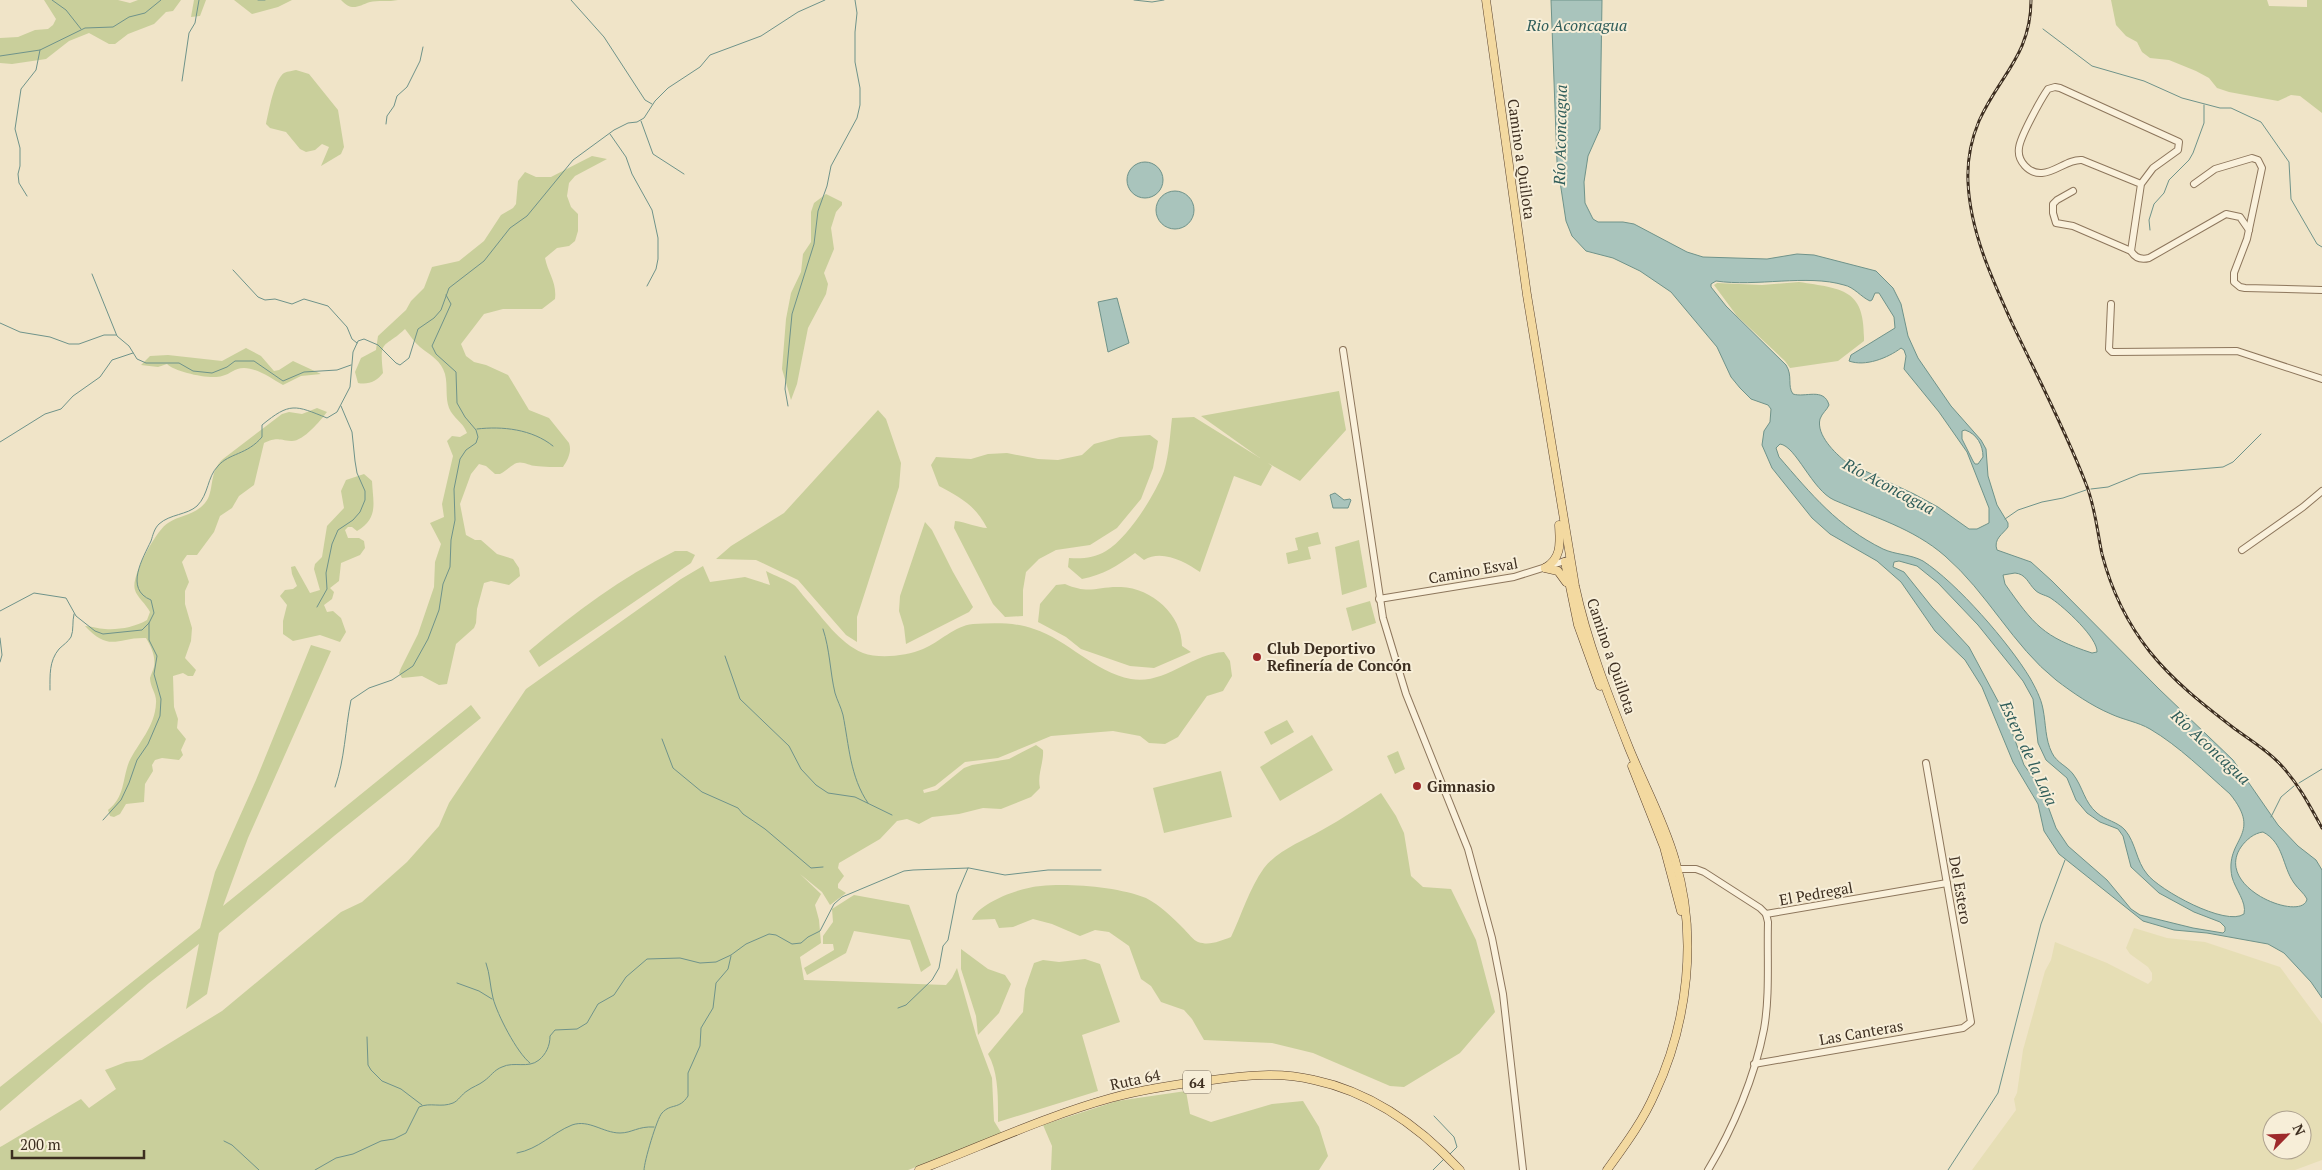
<svg xmlns="http://www.w3.org/2000/svg" width="2322" height="1170" font-family="'PT Serif',serif">
<rect width="100%" height="100%" fill="#f0e4c8"/>
<path fill="#e6deb5" fill-rule="evenodd" d="M2134,928l33,10 38,4 75,25 42,57v136l-27,10h-323l44,-60 -2,-11 3,-6 6,-43 22,-79 6,-11 4,-18 52,21 41,21 4,-4v-7l-4,-6 -18,-13 -4,-6zM2272,1120h30v30h-30z"/>
<g fill="#c9cf9b">
<path d="M44,0h74l12,3 8,-3h43l-8,11 -7,1 -12,12 -26,10 -13,10h-6l-20,-11 -20,8 -23,18 -34,5 -12,-1v-25l18,-1 17,-7 13,-1 5,-4 3,-6z"/>
<path d="M194,0h12l-6,16 -9,1z"/>
<path d="M234,0h58l-14,7 -26,7z"/>
<path d="M341,0h57c-9,2 -21,0 -28,2 -12,4 -18,10 -29,-2z"/>
<path d="M2111,0h156l2,6 38,1v-7h15v113l-22,-17 -9,-1 -13,6 -49,-9 -12,-4 -8,-10 -13,-7 -27,-11 -19,-2 -8,-6 -5,-10 -11,-6 -10,-11z"/>
<path d="M296,70l13,4 29,36 6,37 -3,7 -20,12 8,-19 -7,-3 -7,6 -9,2 -6,-3 -14,-17 -16,-4 -4,-4c3,-13 8,-44 18,-51 4,-2 9,-2 12,-3z"/>
<path d="M592,156l15,3 -32,17 -6,7 -2,13 4,11 7,7v17l-3,10 -6,5 -12,2 -12,10c3,15 12,24 10,41l-13,10h-39l-19,5 -23,30 5,12 8,6 12,3 22,10 21,35 20,8 20,25c3,8 -1,17 -6,24 -5,0 -21,0 -27,-1 -8,0 -15,-7 -23,-1 -5,3 -8,7 -13,9h-5l-9,-8 -7,-2 -8,10 -11,30 6,31 9,5h6l16,14 16,5 6,9 1,8 -11,9 -18,-4 -7,2 -7,26 -1,14 -2,5 -18,16 -9,40 -8,1 -17,-9 -20,2 -3,-5 2,-5 17,-34 16,-47 1,-25 6,-18 -11,-21 14,-6 -2,-13 11,-48 -6,-15 5,-5 8,1 7,-4c-4,-11 -14,-15 -18,-25 -4,-11 -1,-22 -4,-34 -4,-14 -14,-18 -25,-27 -6,-5 -10,-12 -15,-18 -21,20 -26,9 -22,44 -6,8 -14,12 -25,10l-3,-11 6,-14 15,-8 2,-14 28,-26 5,-9 13,-13 8,-21 27,-6 25,-20 17,-26 12,-7 3,-4 2,-23 7,-9 11,5h15z"/>
<path d="M826,194l16,8v3l-6,7 -5,16 3,21 -10,24 4,11 -2,10 -18,34 -11,56 -6,16 -9,-31 4,-50 5,-26 10,-21 2,-18 8,-12v-30l3,-9z"/>
<path d="M1799,282c45,7 66,7 65,59l-26,20 -48,7 -5,-7 -48,-45 -23,-31 3,-2 45,2z"/>
<path d="M246,348l15,8 13,15 5,-1 14,-9 28,13 -20,2 -18,9c-12,-7 -26,-17 -39,-17 -10,0 -13,6 -22,8 -11,4 -47,-4 -55,-12l-9,3 -17,-2 9,-9 18,-1 54,6z"/>
<path d="M1339,391l7,39 -46,51 -32,-18 4,3 -11,20 -27,-10 -34,96c-15,-10 -38,-23 -56,-12l-9,-7c-18,13 -32,22 -53,26l-14,-12 1,-9c13,1 25,0 37,-7 22,-13 49,-56 58,-80 5,-16 6,-36 8,-53l22,-1 66,41 -59,-42z"/>
<path d="M317,408l10,4c-7,9 -24,30 -36,29 -13,-1 -14,-4 -27,2l-10,42 -15,11 -7,12 -12,8 -6,16 -17,23h-10l-5,7 7,20 -4,9v13l7,24 -1,13 -6,17 11,12 -3,6h-5l-5,-3 -10,3 1,31 4,12 -1,9 9,11 -5,11 2,5 -4,5 -17,-2 -7,2 -3,5 1,6 -8,13 -1,18 -18,2 -6,10 -6,3 -4,-1 -2,-6c17,-13 14,-30 21,-48 9,-19 26,-35 27,-59 1,-9 -6,-16 -6,-25 1,-4 3,-7 4,-11 2,-10 -3,-21 -8,-29 -29,-1 -36,15 -61,-12 7,0 13,3 20,3 14,1 30,-2 42,-9l3,-8c-4,-8 -13,-15 -15,-22 -5,-13 22,-61 33,-67 12,-8 27,-8 37,-20 10,-11 3,-31 18,-44l59,-45 7,-2 13,2z"/>
<path d="M878,410l8,9 15,44 -2,24 -42,130v25l-11,-7 -48,-55 -42,-20 -40,-1 15,-13 53,-33z"/>
<path d="M1150,435l8,6 -5,27 -12,31 -24,29 -27,17 -34,5 -17,9 -13,13 -3,18v26l-18,1 -12,-13 -39,-76 1,-7c11,1 24,7 32,7 -11,-22 -27,-31 -48,-42l-8,-21 5,-8 35,2 17,-5 19,-1 31,6 20,1 24,-5 12,-11 26,-7z"/>
<path d="M364,474l8,7c1,22 7,37 -15,50l-5,-4h-4l-3,3 3,8h11l5,3 1,7 -5,7 -19,8 -2,18 -9,7 4,4 -2,7 -8,6 3,7 6,-1 8,7 5,14 -6,10 -20,-7 -27,6 -10,-7v-13l4,-16 -7,-9 5,-6 8,-1 4,-3 -5,-12 -1,-7 4,-1 15,27 10,-3 -6,-21 1,-5 7,-7 5,-31 17,-18 -3,-17 5,-11z"/>
<path d="M925,522l7,8 21,42 20,35 -4,5 -63,32 -2,-17 -5,-16 1,-15z"/>
<path d="M1318,532l3,12 -13,3 3,12 -23,5 -2,-11 12,-3 -3,-12z"/>
<path d="M1359,540l8,47 -25,8 -7,-48z"/>
<path d="M675,551h12l8,4 -4,8 -152,104 -10,-16c45,-38 93,-74 146,-100z"/>
<path d="M703,566l7,16 35,-5 25,8 -4,-14c9,5 20,8 28,14 4,3 8,10 12,14 17,19 33,44 57,54 16,6 44,3 60,-4 17,-7 31,-23 50,-25 20,-1 42,-2 61,5 34,11 60,43 97,50 34,6 60,-25 93,-27l6,9 2,15 -9,15 -16,5 -29,41 -13,7 -16,-1 -9,-7 -27,-5 -62,5 -53,22 -33,4 -30,24 -12,4 1,3 13,-3 27,-22 8,-3 37,-6 27,-14 7,5c1,13 -6,24 -3,38l-9,9 -30,12 -18,-1 -24,6 -27,3 -13,7 -12,-5 -10,2 -17,18 -41,24 -1,5 6,8 -6,8v4l8,5 -16,12 -8,-13 -22,-18 21,20 -6,11 4,15 2,23 -21,14 4,23 142,5 6,-7 5,-10 19,67 16,43 2,43 8,13 -94,36h-908v-23l2,-1 79,-47 8,9 27,-19 -11,-19 21,-8 16,-2 80,-49 119,-99 21,-10 45,-40 32,-36 10,-23 77,-114 155,-110z"/>
<path d="M1065,584c25,11 32,2 56,3 31,1 61,28 61,59l9,6 -37,16 -24,-2 -49,-17 -15,-12 -28,-15 2,-18 16,-19z"/>
<path d="M1370,601l6,22 -24,8 -6,-23z"/>
<path d="M311,645l20,6 -83,187 -25,68 248,-201 10,13 -147,118 -115,97 -12,61 -21,15 13,-65 -50,39 -149,128v-24l200,-159 15,-56 41,-92z"/>
<path d="M1287,720l7,12 -23,13 -7,-13z"/>
<path d="M1312,735l21,35 -53,31 -20,-34z"/>
<path d="M1398,751l7,18 -10,5 -8,-18z"/>
<path d="M1221,771l11,46 -68,16 -11,-45z"/>
<path d="M1381,793l15,23 8,17 7,43 12,11 28,2 25,51 19,72 -35,41 -56,34 -14,-1 -77,-33 -41,-10 -68,-3 -12,-21 -8,-9 -23,-8 -10,-16 -10,-7 -12,-33 -20,-14 -14,-2 -15,6 -28,-12 -19,-5 -20,8 -14,1 -4,-9 -23,1c7,-18 50,-33 69,-34 28,-3 78,1 105,12 14,7 27,20 38,31 4,4 9,11 14,13 12,4 22,-1 33,-5 11,-23 18,-48 33,-69 14,-18 39,-27 58,-38 20,-11 39,-24 59,-37z"/>
<path d="M854,895l55,10 22,60 -10,7 -11,-32 -56,-9 -8,22 -39,22 -3,-7 30,-18 -1,-6h-10v-8l10,-14 -1,-13z"/>
<path d="M961,949l27,20 17,6 6,9 -12,29 -21,22 -2,-19 -15,-47z"/>
<path d="M1085,959l15,5 20,58 -38,13 16,56 -100,31c0,-22 1,-49 -10,-68l35,-42 2,-23 9,-26 9,-3 16,2z"/>
<path d="M1186,1091l4,23 21,8 61,-18 31,-3 16,26 9,29 -9,14h-268l1,-24 -9,-21 74,-24z"/>
</g>
<g fill="#a9c4bc" stroke="#6f938a" fill-rule="evenodd">
<path d="M1551,0h51l-2,129 -12,27 -4,26 1,21 8,16 5,3h25l11,2 53,28 16,5 64,2 30,-5 17,1 62,16 17,17 8,16 7,32 10,22 33,48 30,34 5,9 2,27 9,29 11,18v4c-5,7 -15,12 -11,23l34,12 21,19 107,108 74,71 45,65 20,21 18,14 6,10v128l-11,-16 -27,-29 -16,-9 -61,-11 -33,-3 -31,-9 -84,-67 -15,-23 -6,-27 -25,-42 -31,-75 -17,-27 -30,-29 -34,-49 -24,-21 -47,-27 -18,-16 -40,-50 -10,-23 2,-14 6,-9 1,-13 -3,-4 -17,-6 -11,-11 -9,-11 -14,-30 -46,-55 -31,-21 -27,-13 -27,-7 -14,-15 -6,-15 -9,-59zM1716,281c40,6 91,-7 128,4 10,2 17,12 26,16l2,-1 3,-7h4l15,24 1,11 -44,27 -2,6c16,6 39,-3 52,-13l3,2 2,6 -2,13 35,43 28,40 22,56v15l-12,6h-8l-31,-22 -24,-13 -68,-32c-11,-9 -30,-27 -26,-43 2,-6 7,-9 9,-14 -5,-18 -24,-7 -36,-11 -6,-8 0,-18 -7,-29l-60,-59 -15,-19v-3zM1965,430c12,4 18,15 18,27l-5,7h-3l-2,-3 -11,-22v-8zM1780,444c16,2 32,46 54,56 39,17 79,28 111,56 42,36 68,90 111,124 17,13 36,26 55,34 13,6 27,8 39,15 29,17 55,43 80,65 34,42 -6,44 2,83 3,12 15,25 12,37 -18,13 -85,-24 -97,-40 -11,-13 -11,-31 -22,-44 -7,-8 -20,-10 -28,-17 -13,-11 -14,-26 -24,-39 -6,-8 -16,-11 -21,-21 -7,-14 -6,-29 -9,-44 -2,-11 -8,-22 -13,-31 -21,-35 -73,-95 -107,-117 -13,-7 -27,-6 -40,-12 -45,-22 -72,-55 -104,-92l-3,-9zM1899,561l18,5 21,17 40,42 45,56 10,18 5,44 8,17 21,18 9,22 11,13 13,9 18,7 5,7 8,31 28,26 35,19 26,10 5,5v4l-2,2 -30,-5 -53,-13 -9,-6 -24,-29 -39,-34 -12,-18 -14,-38 -18,-25 -17,-47 -38,-71 -37,-40 -28,-35 -11,-5 1,-5zM2015,573c11,1 13,10 20,17 5,5 12,5 17,9 12,8 46,39 45,53l-5,1c-49,-16 -58,-28 -87,-69l-2,-9zM2263,832c21,11 19,34 31,51 4,6 10,10 13,16 -4,24 -94,-11 -66,-52 5,-7 13,-14 22,-15z"/>
<circle cx="1145" cy="180" r="18"/>
<circle cx="1175" cy="210" r="19"/>
<path d="M1117,298l12,45 -21,9 -10,-50z"/>
<path d="M1335,493l9,7 6,-1 1,1 -3,8h-15l-3,-13z"/>
</g>
<g fill="none" stroke-linecap="round" stroke-linejoin="round">
<g stroke="#6f938a" stroke-width="1">
<path d="M52,0l14,10 15,19"/>
<path d="M258,0h7"/>
<path d="M571,0l33,37 41,63 7,4"/>
<path d="M1134,0l18,2 12,-2"/>
<path d="M2043,29l49,37 52,15 38,17 38,10h11l30,14 28,40 2,37 26,45 5,3"/>
<path d="M0,56l40,-6 45,-22 28,-1 16,-10 16,-4 16,-13"/>
<path d="M182,81l7,-48 6,-10 4,-23"/>
<path d="M641,121l12,33 31,20"/>
<path d="M386,124l1,-8 7,-10 3,-10 10,-9 13,-26 3,-14"/>
<path d="M610,134l16,23 6,17 20,36 6,28v21l-2,10 -9,17"/>
<path d="M27,196l-8,-13 -1,-9 2,-8v-18l-5,-19 6,-40 15,-19 4,-20"/>
<path d="M2150,230l-1,-10 5,-16 10,-11 5,-13 20,-20 4,-7 11,-30v-18"/>
<path d="M233,270l25,27 7,3 10,-1 17,5 12,-5 24,7 19,21 5,12 5,4"/>
<path d="M92,274l25,62 12,10 8,13 9,4h33l14,8 19,2 15,-6 8,-6h19l29,20 21,-9 33,-2 14,-5"/>
<path d="M0,323l20,9 30,5 19,7h10l25,-9h12"/>
<path d="M788,406l-3,-17 7,-75 22,-70 4,-33 9,-25 4,-20 26,-48 3,-13v-17l-5,-26v-30l2,-19 -2,-13"/>
<path d="M477,429c25,-3 55,0 76,17"/>
<path d="M0,442l45,-28 16,-5 12,-13 27,-19 12,-17 21,-7"/>
<path d="M2091,489l17,-2 32,-13 83,-7 10,-5 28,-28"/>
<path d="M2005,519l13,-9 24,-8 21,-4 23,-8"/>
<path d="M317,607l10,-18 -1,-16 6,-29 6,-14 15,-10 7,-8 5,-12v-9l-8,-18 -2,-12 -3,-29 -11,-26"/>
<path d="M0,611l34,-18 32,5 10,18 19,15 8,3 39,-4 7,-7 5,-10 -3,-13c-27,-11 -8,-42 0,-59 2,-6 3,-12 8,-17 11,-10 28,-9 38,-18 12,-12 10,-29 21,-40 11,-13 29,-11 44,-29v-12c28,-23 33,-20 65,-7l10,-6 13,-25 3,-35 5,-11 6,-2 14,6 18,18 4,2 9,-7 9,-29 16,-11 7,-8 8,-22 35,-27 26,-33 17,-12 46,-56 41,-30 14,-7 9,-1 7,-4 11,-17 13,-13 32,-21 10,-12 51,-19 37,-24 27,-12"/>
<path d="M823,629c7,21 7,43 12,64 2,7 6,14 8,22 6,30 7,62 25,88"/>
<path d="M0,638l2,17 -2,7"/>
<path d="M725,656l15,43 49,47 12,23 15,16 12,8 27,4 37,18"/>
<path d="M50,690c0,-15 -1,-29 9,-41 4,-4 9,-7 12,-12 3,-7 1,-15 3,-23"/>
<path d="M662,739l11,29 29,24 36,16 5,6 22,15 46,39 12,-1"/>
<path d="M2299,783l23,-14"/>
<path d="M335,787c10,-28 10,-57 16,-87l18,-12 23,-8 21,-14 15,-27 11,-29 4,-26 7,-17 1,-27 4,-20 -1,-31 6,-30 6,-9 10,-7 2,-6 -2,-7 -11,-13 -8,-14 -1,-31 -20,-18 -4,-8 19,-42 -5,-9"/>
<path d="M2271,817l10,-20 13,-11"/>
<path d="M103,820l18,-20 8,-17 8,-23 11,-16 12,-28 1,-17 -7,-25 3,-18 -8,-16v-17"/>
<path d="M486,963c4,11 4,23 7,35 4,16 24,55 37,65"/>
<path d="M457,983l22,8 13,8"/>
<path d="M898,1008l8,-3 26,-25 7,-12 4,-22 5,-6 9,-46 11,-26"/>
<path d="M367,1037l1,28 3,5 11,11 19,8 21,16"/>
<path d="M1434,1116l20,21 3,10 -7,7"/>
<path d="M224,1141l8,4 27,25"/>
<path d="M517,1153c22,-4 35,-20 55,-28 17,-6 31,8 48,8 12,0 18,-7 34,-6"/>
<path d="M315,1170l21,-12 17,-4 28,-13 13,-2 12,-6 13,-26c11,-5 22,1 34,-4 5,-2 9,-9 14,-12 5,-4 12,-6 17,-10 7,-5 10,-11 18,-14 12,-6 26,2 37,-7 7,-6 11,-14 11,-24l5,-6 22,-1 10,-6 11,-19 16,-9 12,-18 21,-18 33,-1 20,5 16,-1 15,-7 15,-11 23,-10 7,1 16,9 9,-1 7,-6 12,-6 14,-27 8,-7 62,-26 9,-1 56,-2 36,7 43,-5h53"/>
<path d="M644,1170c0,-8 13,-52 18,-57 9,-10 17,-3 26,-17v-23l12,-27 1,-18 12,-20 3,-25 12,-14 3,-13"/>
<path d="M1433,1170l12,-12"/>
<path d="M1948,1170l50,-77 43,-169 24,-64"/>
</g>
<defs>
<g id="minor">
<path d="M2141,184l-59,-24c-14,-1 -26,12 -40,13 -13,1 -25,-12 -23,-25 1,-11 22,-49 29,-59l7,-2 5,1 119,54 -1,8 -25,18 -12,16 -10,67c4,7 10,9 18,7l77,-44 14,3 9,13"/>
<path d="M2194,184l21,-15 37,-11 6,2 4,8 -15,71 -13,34v9l6,5 5,1 77,2"/>
<path d="M2073,191l-16,9 -4,4v9l3,10 17,3 58,25"/>
<path d="M2111,304l-2,45 3,3 125,-1 85,28"/>
<path d="M1343,350l40,268 23,76 62,155 24,89 11,56 20,176"/>
<path d="M2242,550l61,-43 19,-16"/>
<path d="M1379,599l135,-22 54,-17"/>
<path d="M1673,869h23l8,3 56,36 6,6 2,8c-1,35 2,73 -4,107 -9,47 -31,100 -56,141"/>
<path d="M1766,914l181,-31"/>
<path d="M1754,1064l209,-36 8,-6 -45,-259"/>
</g>
<g id="major">
<path d="M1486,0l41,295 48,291c12,56 33,109 54,162 15,37 35,73 46,112 23,75 13,163 -20,233 -12,28 -30,52 -48,77"/>
<path d="M1565,562l13,63 22,61"/>
<path d="M1545,568c17,-10 15,-25 14,-43"/>
<path d="M1545,568l13,3 8,11"/>
<path d="M1632,766l32,81 17,64"/>
<path d="M919,1170c63,-24 127,-54 192,-72 33,-9 67,-14 101,-18 34,-5 68,-8 102,0 57,12 106,47 146,90"/>
</g>
</defs>
<use href="#minor" stroke="#8d765c" stroke-width="8"/>
<use href="#major" stroke="#5b4430" stroke-width="9"/>
<use href="#minor" stroke="#faf1dc" stroke-width="6"/>
<use href="#major" stroke="#f3d9a0" stroke-width="8"/>
<defs>
<path id="rail" d="M2031,0c0,55 -32,76 -52,121 -8,19 -12,40 -11,61 2,49 24,97 44,141 25,53 53,106 74,161 9,22 11,46 16,70 9,35 25,69 48,98 24,30 55,54 85,77 15,11 32,21 45,35 18,19 30,42 42,64"/>
</defs>
<use href="#rail" stroke="#3d2e20" stroke-width="3"/>
<use href="#rail" stroke="#f7eed8" stroke-width="1" stroke-dasharray="4" stroke-linecap="butt"/>
</g>
<g fill="#9e2a2b" stroke="#f7eed8" stroke-width="2">
<circle cx="1257" cy="657" r="5"/>
<circle cx="1417" cy="786" r="5"/>
</g>
<g text-anchor="middle" dominant-baseline="central" stroke-width="4" stroke-linejoin="round" paint-order="stroke">
<rect fill="#f7eed8" stroke="#756857" stroke-width="1" x="1183" y="1070.5" width="28" height="23" rx="4"/>
<g font-size="14" font-weight="bold" fill="#3d2e20">
<text x="1197" y="1082">64</text>
</g>
<g font-size="15" fill="#3d2e20" stroke="#f7eed8">
<text transform="translate(1522 159) rotate(82)">Camino a Quillota</text>
<text transform="translate(1473 570) rotate(-10)">Camino Esval</text>
<text transform="translate(1612 656) rotate(71)">Camino a Quillota</text>
<text transform="translate(1961 890) rotate(80)">Del Estero</text>
<text transform="translate(1816 893) rotate(-10)">El Pedregal</text>
<text transform="translate(1861 1032) rotate(-10)">Las Canteras</text>
<text transform="translate(1135 1079) rotate(-12)">Ruta 64</text>
</g>
<g font-size="15" font-weight="bold" fill="#3d2e20" stroke="#f7eed8" text-anchor="start">
<text x="1267" y="648">Club Deportivo<tspan x="1267" dy="17">Refinería de Concón</tspan></text>
<text x="1427" y="786">Gimnasio</text>
</g>
<g font-size="16" font-style="italic" fill="#2f5d5a" stroke="#f7eed8">
<text x="1577" y="25">Rio Aconcagua</text>
<text transform="translate(1560 135) rotate(-89)">Río Aconcagua</text>
<text transform="translate(1889 486) rotate(28)">Río Aconcagua</text>
<text transform="translate(2211 747) rotate(43)">Río Aconcagua</text>
<text transform="translate(2029 753) rotate(65)">Estero de la Laja</text>
</g>
</g>
<g transform="translate(2287 1135) rotate(66)"><circle r="24" fill="#f7eed8" stroke="#ada18e"/>
<path d="M0-4L9 19L0 12L-9 19Z" fill="#9e2a2b"/>
<text y="-8" font-size="14" font-weight="bold" text-anchor="middle" fill="#3d2e20">N</text>
</g>
<path d="M12 1150v8h132v-8" fill="none" stroke="#3d2e20" stroke-width="2.5"/>
<text x="20" y="1150" font-size="15" fill="#3d2e20" stroke="#f7eed8" stroke-width="4" paint-order="stroke">200 m</text>
</svg>
